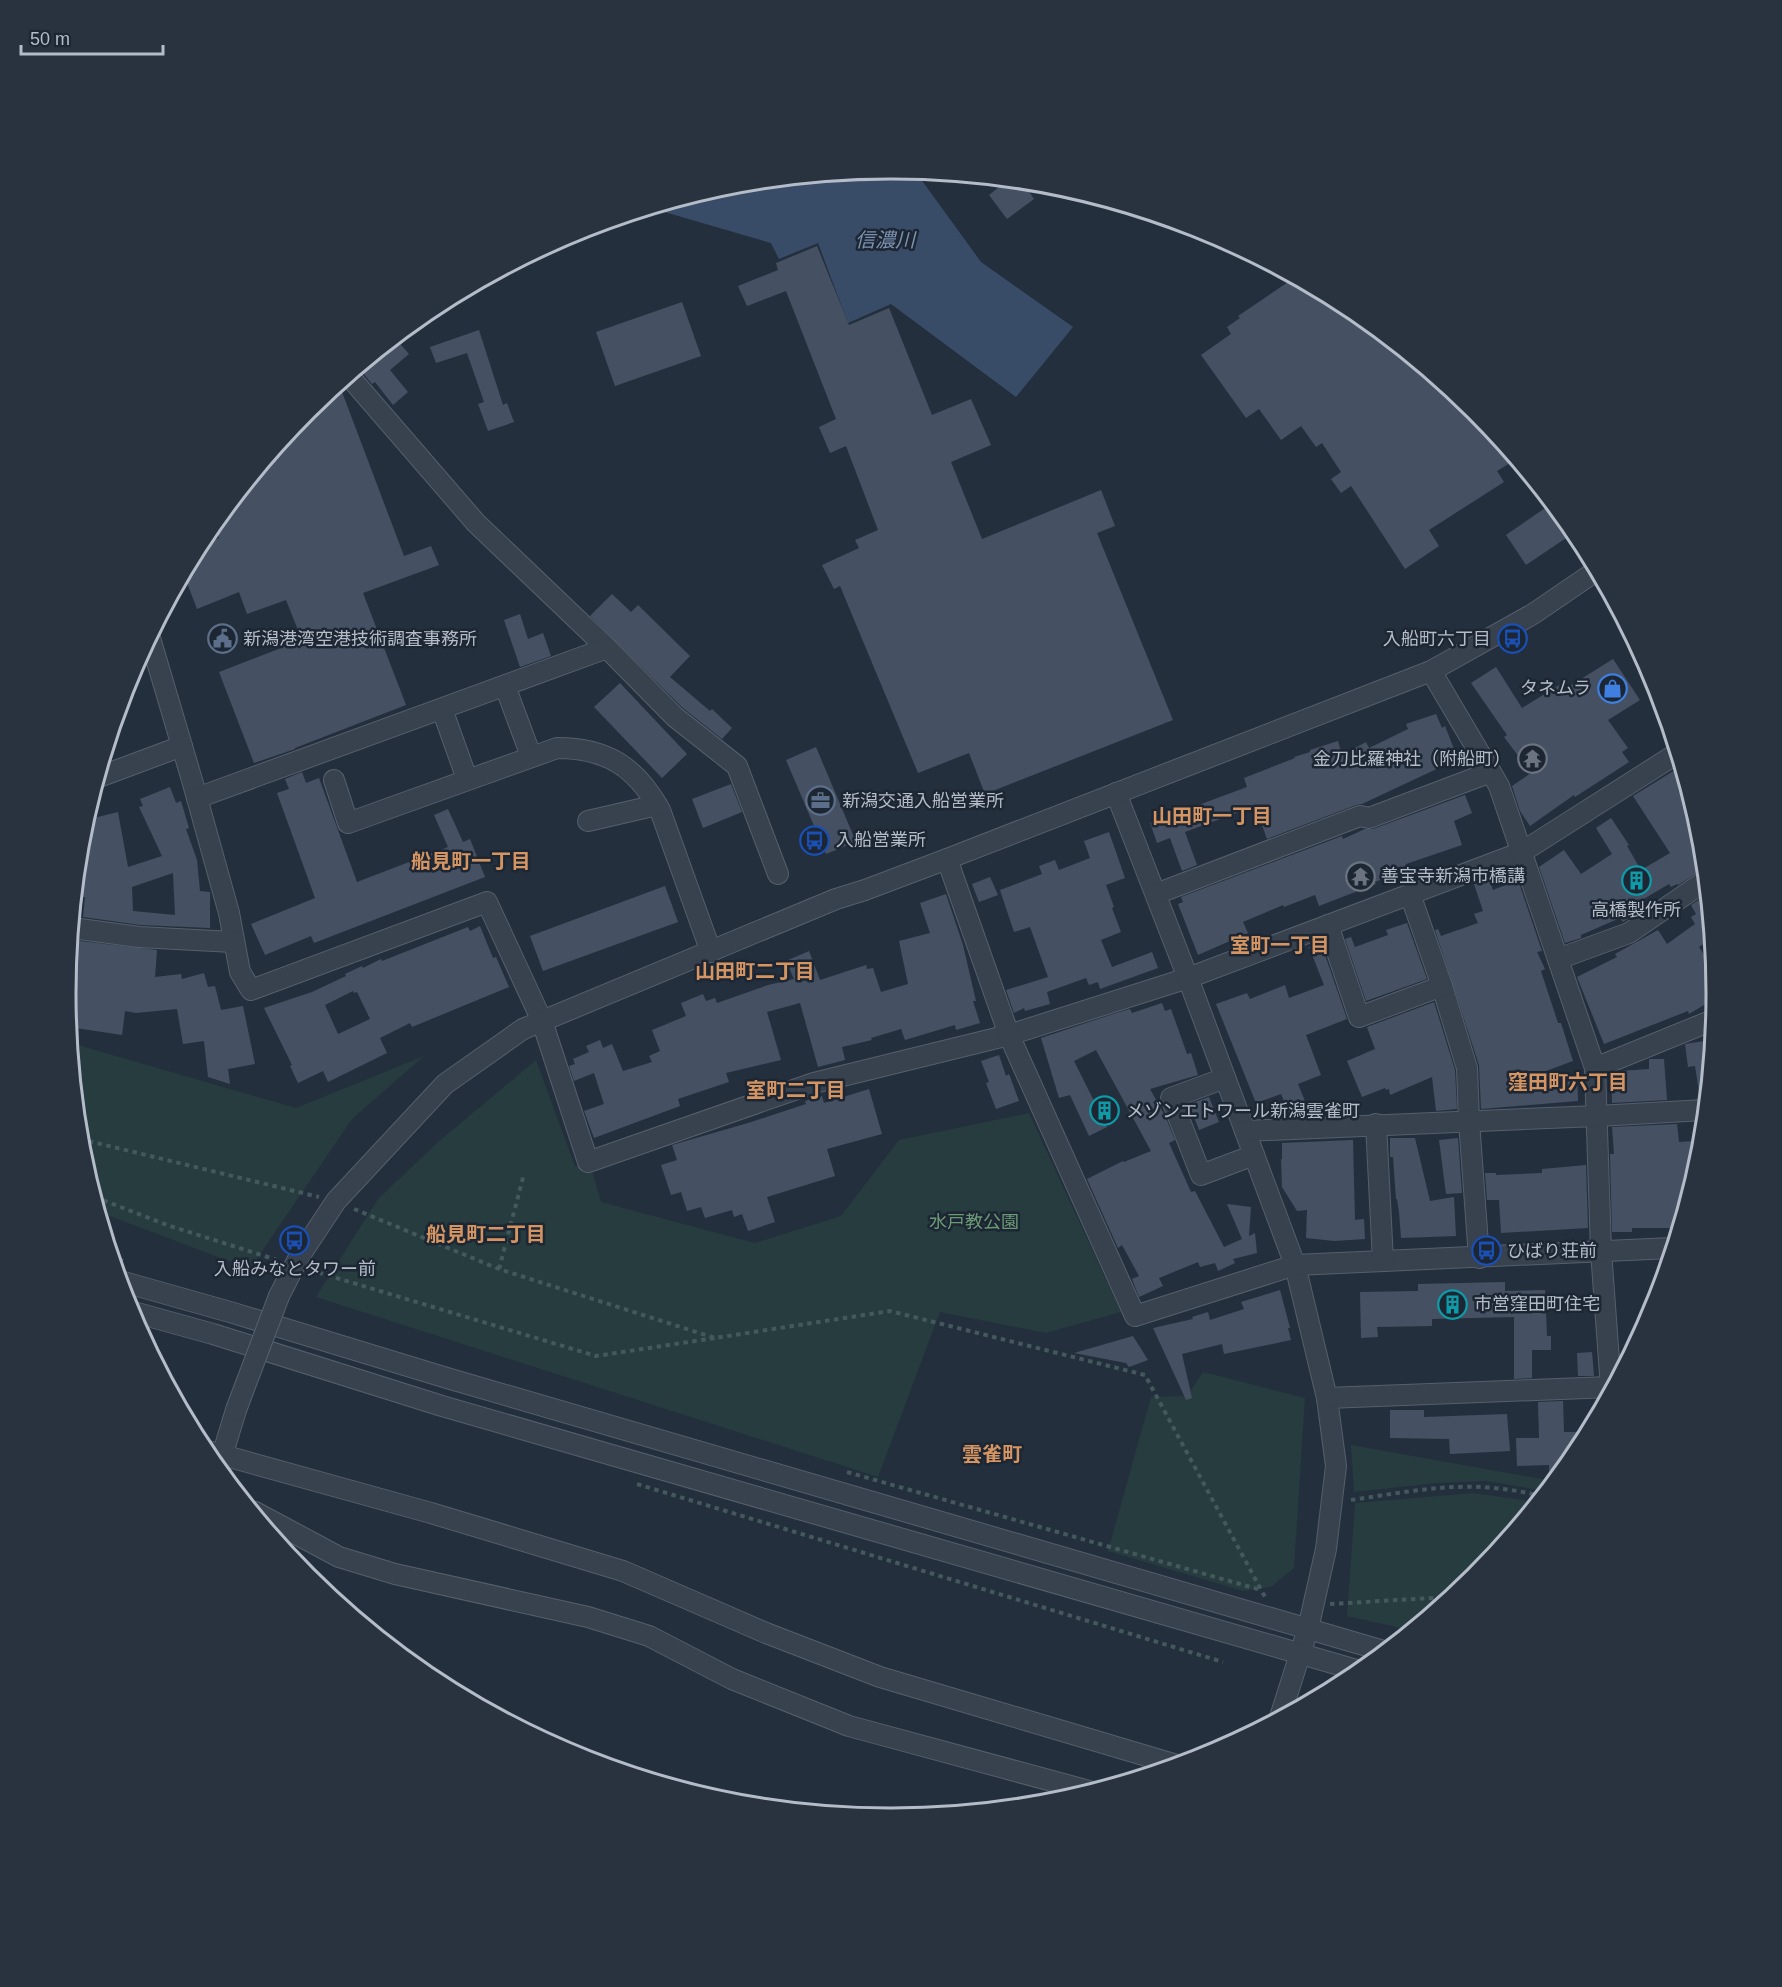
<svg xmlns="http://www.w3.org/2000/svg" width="1782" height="1987" font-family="Arial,'Noto Sans JP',sans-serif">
<rect width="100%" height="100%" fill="#242f3e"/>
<g fill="#263c3f">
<path d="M71,1043l225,65 128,-52 -72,63 -102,150 -151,-57 -17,-58z"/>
<path d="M536,1060l39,106 16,1 10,35 154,41 86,-27 58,-76 130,-27 92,199 -75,21 -106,-21 -62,165 -562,-180 62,-98 60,-57z"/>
<path d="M1203,1372l102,26 -11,170 -23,19 -28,4 -135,-40 43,-154 36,-1z"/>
<path d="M1351,1445l202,36 -8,10 -59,-10 -48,2 -84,9z"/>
<path d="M1473,1493l63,9 -62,75 -64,53 -63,-14 8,-113z"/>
</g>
<path fill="#394c67" d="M891,169l24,2 66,91 92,65 -57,70 -125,-93 -43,19 -30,-80 -39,16 -8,-16 -120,-35 79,-24z"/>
<g fill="#455162" fill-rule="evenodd">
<path d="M1008,180l6,7 8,-6 12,18 -27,20 -18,-24z"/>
<path d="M817,246l32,79 40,-17 43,107 39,-16 20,46 -40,17 31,77 119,-49 14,36 -18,7 76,187 -188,74 -16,-41 -51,20 -78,-187 -6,3 -12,-24 37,-17 -4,-8 23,-10 -32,-84 -16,7 -11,-26 17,-8 -50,-128 -39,15 -9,-20 40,-16 -2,-7z"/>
<path d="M1294,278l56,30 125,102 40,50 -18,11 7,11 -75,48 10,16 -34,23 -54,-83 -10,7 -10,-14 10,-7 -19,-29 -6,4 -15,-21 -20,14 -22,-31 -13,9 -45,-63 30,-21 -4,-7 13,-9 -2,-2z"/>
<path d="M682,302l19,54 -86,30 -19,-54z"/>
<path d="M479,330l24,75 4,-2 7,19 -26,9 -10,-27 6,-2 -17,-49 -31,10 -6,-16z"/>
<path d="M395,338l14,16 -19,16 18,22 -15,13 -18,-23 -3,2 -13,-16z"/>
<path d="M339,384l65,172 27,-10 8,19 -76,28 43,112 -111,43v1l-41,14 -35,-91 83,-32 -16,-40 -39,14 -8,-22 -42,17 -13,-34 15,-29 20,-8 -5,-14 94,-114z"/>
<path d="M1551,504l24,28 -49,33 -20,-30z"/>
<path d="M612,594l19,18 7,-7 52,51 -20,21 40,34 2,-2 20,19 -10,11 -39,-31 -93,-92z"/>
<path d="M520,614l8,25 15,-6 8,23 -31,11 -16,-47z"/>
<path d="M1613,659l27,41 -32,20 20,28 -6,4 7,10 -54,35 -1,-2 -44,31 -10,-15 -8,-25 19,-13 -27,-36 3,-2 -36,-52 25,-16 26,41 39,-24 4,5z"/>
<path d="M620,683l67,71 -25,24 -68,-71z"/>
<path d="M1436,714l6,14 3,-2 13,33 -96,45 -6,1 -89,34 -12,-33 -70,26 12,33 -15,6 -12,-33 -13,5 -7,-20 97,-36 -3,-9 51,-20 -1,-1 16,-5v-2l28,-9 4,14 24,-13 3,6 39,-19 -2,-5z"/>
<path d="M816,747l40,95 -30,12 -40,-94z"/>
<path d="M1680,767l20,66 4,36 -26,16 -1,-1 -6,3 -2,-3 -27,16 2,3 -3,2 3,3 -21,14 -3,-4 -39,17v3l-16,5 -26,-76 25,-17 17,24 31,-20 -16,-26 15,-10 18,27 -2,1 14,24 29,-17 -37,-57z"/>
<path d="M302,772l4,11 13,-5 38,104 91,-35 -14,-32 14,-6 15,33 7,-3 15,38 -171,66 -3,-7 -46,19 -14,-31 64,-26 -38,-105 12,-4 -4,-10z"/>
<path d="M731,784l11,28 -39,16 -11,-29z"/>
<path d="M170,787l6,16 5,-2 8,27 -3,1 11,31 3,31 10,1v36l-70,-3 -57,-8 2,-20h-7v-28l4,-37 4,-12 32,-8 10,55 34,-11 -23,-49 4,-1 -3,-7zM173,873l2,42 -42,-4 -1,-24z"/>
<path d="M1465,795l7,18 -18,8 8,24 -56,19 2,5 -33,13 1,2 -57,22 -4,-11 -31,12 -1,-2 -40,17 5,11 -50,22 -20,-51 5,-2 -2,-5 161,-61 1,3 22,-10h8z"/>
<path d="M1109,832l16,46 -19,7 8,22 -2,1 9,24 -20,8 11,27 40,-15 6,16 -58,21 -2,-7 -9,3 -3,-7 -39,14 3,12 -25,7 -1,-3 -10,5 -8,-23 42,-13 -18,-50 -16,5 -14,-42 42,-16 -3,-8 16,-6 4,10 31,-12 -6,-17z"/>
<path d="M990,877l8,18 -19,7 -7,-18z"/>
<path d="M1489,879l4,11 25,-10 24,71 -5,1 8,17 -4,2 17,52h3l12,38 -43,16 47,-3 1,27 -97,8 -2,-44 -44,-135 3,-1 3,7 37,-13 -4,-9 9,-3 -9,-27z"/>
<path d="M665,886l13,36 -135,49 -13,-35z"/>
<path d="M946,894l17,51 13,56h-3l7,22 -24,7 -1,-5 -50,15 -4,-11 -30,9 1,2 -30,7 3,13 -27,7 -18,-64 -33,9 14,48 -55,13 3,9 -51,17 2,7 -86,32 -10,-27 20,-7 -10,-31 -20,8 -5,-15 6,-2 -2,-5 16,-7 -3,-6 14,-6 3,8 9,-4 11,27 29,-9 -3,-6 11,-5 -8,-21 34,-14 -5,-13 22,-9 3,7 9,-3 2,5 51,-18 26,-6 -8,-18 23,-10 11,29 46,-15 1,4 6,-1 8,24 27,-8 -9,-43 31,-8 -10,-30z"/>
<path d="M1706,895l6,54 -5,-7 -8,5 15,24 2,27 -27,16 -1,-3 -84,33 -27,-67 40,-20 -2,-3 43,-24 9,14 28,-20 -4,-7 5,-3 -5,-9z"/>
<path d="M1407,923l20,56 -61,22 -21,-62 6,-2 4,10 33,-12 -2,-5z"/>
<path d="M480,926l13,32 3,-1 13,30 -97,40 -2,-4 -30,15 7,15 -59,29 -5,-11 -25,12 -8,-17 2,-1 -28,-57 48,-16 34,-16 -1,-2 17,-8 1,2 18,-9 1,2 86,-34 2,4zM353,991l1,2 3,-1 13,27 -32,15 -13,-29z"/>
<path d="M71,940l86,10 -2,27 26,-3 1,5 22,-6 4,14 7,-1 6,24 22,-4 12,58 -27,5 2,15 -22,-7 -4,-36 -21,3 -6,-35 -41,4 -11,-2 -3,24 -53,-8 -3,-34z"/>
<path d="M1321,943l26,76 -41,16 15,40 -23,9 11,27 -18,6 -10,-23 -25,9 -40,-99 31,-11 3,6 35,-14 4,13 35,-13 -15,-38z"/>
<path d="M1434,1002l21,68 2,39 -21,2 -4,-34 -42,18 -1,-6 -3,1 -1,-2 -23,9 -15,-36 28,-12 -8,-22z"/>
<path d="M1162,1003l3,8 6,-2 16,45 4,-1 7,22 -48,14 16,29 9,22 -6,3 22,49 4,-1 29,56 18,-8 -15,-35 24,3 -2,29 6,-3 2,20 -24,6 2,4 -17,8 -3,-8 -15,4 -2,-5 -39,16 4,8 -24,11 -7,-18 7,-3 -17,-31 -4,3 -31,-69 36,-18 1,1 27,-11 -55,-101 -22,11 33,66 -18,9 -19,-41 -11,3 -18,-60 72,-24 17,-5 2,4z"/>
<path d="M1711,1040l-5,58h-6l-5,-32 -7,1 -3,-23z"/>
<path d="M999,1055l7,21 3,-2 10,27 -23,8 -10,-26 3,-1 -8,-21z"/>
<path d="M1649,1059h15l3,41 -55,3 -1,-28h6l-1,-3 3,-1 30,-2z"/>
<path d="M869,1089l13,45 -55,15 8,27 -68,21 8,25 -27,9 -6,-17 -8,3 -2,-7 -27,8 -4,-11 -14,4 -6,-19 -10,3 -10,-30 16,-5 -5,-15 76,-22 58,-19 -1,-3 17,-5 2,7z"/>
<path d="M1209,1097l10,25 -20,8 -10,-26z"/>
<path d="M1677,1124l2,18 15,-1v15h6l-22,72h-46v4h-20l-2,-78h4l-2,-27z"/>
<path d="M1390,1138h25l15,63 24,-4 2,39 -55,2 -2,-26 -2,-13h-1l-3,-42h-3z"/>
<path d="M1458,1138l4,55 -16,1 -7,-54z"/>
<path d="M1353,1140l2,80 9,-1 1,20 -31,2 -28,-3 1,-28 -10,1 -15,-24 -1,-28h1v-16z"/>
<path d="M1586,1165l2,63 -87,5 -2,-33h-12l-2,-27h11v2l46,-2v-4z"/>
<path d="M1505,1282v9l40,-1 2,46h4v14h-19v28l-18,1v-62l-82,2v7l-55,1 1,10 -17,1 -1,-46 58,-1v-7z"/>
<path d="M1280,1290l10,38h-2l3,12 -67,14 -2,-10 -40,10 10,44 -6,2 -33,-72 40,-9 -1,-2 16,-5 2,8 34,-11 -3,-7z"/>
<path d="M1133,1336l15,24 -19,7 -3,-4 -52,-10z"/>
<path d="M1592,1352l2,24h-16l-1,-23z"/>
<path d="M1563,1401l1,31h24l-11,20 -15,18 -13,1v-6l-32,1 -1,-28h23l-1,-36z"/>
<path d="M1390,1410h34v7l83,-3 3,37 -60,3 -1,-15 -59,-1z"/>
</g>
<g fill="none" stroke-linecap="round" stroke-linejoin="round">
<defs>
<g id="minor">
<path d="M349,376l127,147 131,125 68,69 62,49 41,108"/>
<path d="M150,638l42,142 37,133 11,59 11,18 236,-88 55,119 46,141 226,-79 195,-48 179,-57 334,-126 154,-98"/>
<path d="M1431,671l68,115 96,282 6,183 10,137"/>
<path d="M505,686l26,70"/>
<path d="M442,709l25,70"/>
<path d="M99,777l83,-31"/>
<path d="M334,780l14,43 209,-75c50,0 79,19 103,62l51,142"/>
<path d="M1116,793l72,185 107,287 32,133 9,68 -10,83 -18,80 -28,88"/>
<path d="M197,798l410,-150"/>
<path d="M588,821l69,-16"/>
<path d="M947,859l62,176 126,281 160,-51 377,-17"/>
<path d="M1156,894l204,-78 9,2 122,-46"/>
<path d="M1410,894l32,92 25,82 2,53 10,137"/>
<path d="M1328,925l31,92 83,-31"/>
<path d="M72,928l67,9 94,5"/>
<path d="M1558,959l71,-26 76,-52"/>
<path d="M1595,1068l118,-48"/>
<path d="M1225,1078l-54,20 30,77 53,-20"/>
<path d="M1376,1124l7,137"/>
<path d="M1245,1131l352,-15 108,-6"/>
<path d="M120,1281l110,31 217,66 937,273"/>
<path d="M279,1296l20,-39 37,-56 109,-117 78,-55 313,-130 29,-9 82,-31 484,-188 102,-57 63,-43"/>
<path d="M130,1311l83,23 229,72 918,265"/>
<path d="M1327,1398l284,-11"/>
<path d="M204,1450l227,63 192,58 143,62 114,44 297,88"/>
<path d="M222,1456l14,-46"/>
<path d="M255,1512l84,45 56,17 193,43 61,19 83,43 117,47 240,65"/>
</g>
</defs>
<use href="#minor" stroke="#565f6c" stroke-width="22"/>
<g stroke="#44595c" stroke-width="4" stroke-dasharray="4.5 4.5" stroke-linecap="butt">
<path d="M80,1139l239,58"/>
<path d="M95,1197l72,28 110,35"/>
<path d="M354,1209l145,60 216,69 175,-27 255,64 120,222"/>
<path d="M113,1257l10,4"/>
<path d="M499,1269l25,-95"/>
<path d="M310,1270l286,86 119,-18"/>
<path d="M847,1472l414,118"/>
<path d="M637,1484l586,178"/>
<path d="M1351,1500c42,-6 87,-15 130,-13 20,1 40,4 60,9"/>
<path d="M1330,1604l119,-7"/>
</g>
<use href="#minor" stroke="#38414e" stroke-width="20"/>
<defs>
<path id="minor-bridge" d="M236,1410l43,-114"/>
</defs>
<use href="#minor-bridge" stroke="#565f6c" stroke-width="22" stroke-linecap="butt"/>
<use href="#minor-bridge" stroke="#38414e" stroke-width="20"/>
</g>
<defs>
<symbol id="civic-ring" viewBox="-11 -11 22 22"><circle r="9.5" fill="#1d2633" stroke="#5c6f8a" stroke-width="1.5"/><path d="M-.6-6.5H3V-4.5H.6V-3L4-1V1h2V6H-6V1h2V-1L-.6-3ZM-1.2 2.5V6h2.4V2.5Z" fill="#5c6f8a"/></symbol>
<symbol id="bus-ring" viewBox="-11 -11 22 22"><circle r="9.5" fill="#1d2633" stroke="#1a4fb4" stroke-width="1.5"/><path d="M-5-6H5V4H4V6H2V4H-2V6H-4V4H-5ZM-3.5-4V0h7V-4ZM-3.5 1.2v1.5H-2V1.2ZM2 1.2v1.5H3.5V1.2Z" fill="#1a4fb4"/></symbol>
<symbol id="shop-ring" viewBox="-11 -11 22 22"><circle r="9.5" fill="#1d2633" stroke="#3f7fe0" stroke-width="1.5"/><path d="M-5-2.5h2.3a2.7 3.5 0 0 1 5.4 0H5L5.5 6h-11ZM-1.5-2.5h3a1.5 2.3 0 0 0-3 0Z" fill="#3f7fe0"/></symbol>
<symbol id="temple-ring" viewBox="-11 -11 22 22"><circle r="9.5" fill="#1d2633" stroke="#6b7280" stroke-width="1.5"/><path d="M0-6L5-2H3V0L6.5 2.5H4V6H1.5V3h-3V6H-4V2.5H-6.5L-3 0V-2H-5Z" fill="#6b7280"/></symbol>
<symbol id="office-ring" viewBox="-11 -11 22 22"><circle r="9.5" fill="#1d2633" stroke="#5c6f8a" stroke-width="1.5"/><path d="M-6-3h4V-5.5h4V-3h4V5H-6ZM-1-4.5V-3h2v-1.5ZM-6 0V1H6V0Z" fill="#5c6f8a"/></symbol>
<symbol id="building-ring" viewBox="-11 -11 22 22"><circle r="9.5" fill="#1d2633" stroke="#0f9aa8" stroke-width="1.5"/><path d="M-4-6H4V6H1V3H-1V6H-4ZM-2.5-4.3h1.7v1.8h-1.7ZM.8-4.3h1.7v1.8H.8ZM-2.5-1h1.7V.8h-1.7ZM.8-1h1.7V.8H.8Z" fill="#0f9aa8"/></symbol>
</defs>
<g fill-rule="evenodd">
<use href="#civic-ring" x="206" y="622" width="33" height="33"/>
<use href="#bus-ring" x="1496" y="622" width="33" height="33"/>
<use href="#shop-ring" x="1596" y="672" width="33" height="33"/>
<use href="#temple-ring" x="1516" y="742" width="33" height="33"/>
<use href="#office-ring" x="804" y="784" width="33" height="33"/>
<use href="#bus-ring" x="798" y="824" width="33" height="33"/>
<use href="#temple-ring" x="1344" y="860" width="33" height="33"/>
<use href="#building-ring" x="1620" y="864" width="33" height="33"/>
<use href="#building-ring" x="1088" y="1094" width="33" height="33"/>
<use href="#bus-ring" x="278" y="1224" width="33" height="33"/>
<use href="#bus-ring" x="1470" y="1234" width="33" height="33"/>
<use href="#building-ring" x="1436" y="1288" width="33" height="33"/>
</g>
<g text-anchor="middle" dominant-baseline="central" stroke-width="5" stroke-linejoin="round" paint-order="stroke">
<g font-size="18" fill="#b4bcc9" stroke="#1d2633" text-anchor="start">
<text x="243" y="639">新潟港湾空港技術調査事務所</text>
<text x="1491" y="639" text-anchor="end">入船町六丁目</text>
<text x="1591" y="688" text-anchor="end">タネムラ</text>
<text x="1511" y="759" text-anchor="end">金刀比羅神社（附船町）</text>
<text x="842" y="801">新潟交通入船営業所</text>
<text x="836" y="840">入船営業所</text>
<text x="1381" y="876">善宝寺新潟市橋講</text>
<text x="1636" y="910" text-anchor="middle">高橋製作所</text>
<text x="1126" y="1111">メゾンエトワール新潟雲雀町</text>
<text x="1507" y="1251">ひばり荘前</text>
<text x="295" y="1269" text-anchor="middle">入船みなとタワー前</text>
<text x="1474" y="1304">市営窪田町住宅</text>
</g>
<g font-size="18" fill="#6b9a76" stroke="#1d2633">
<text x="974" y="1222">水戸教公園</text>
</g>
<g font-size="20" font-style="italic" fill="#7c92b1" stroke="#1d2633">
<text x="885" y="240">信濃川</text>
</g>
<g font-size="20" font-weight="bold" fill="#d59563" stroke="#1d2633">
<text x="1212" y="816">山田町一丁目</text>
<text x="471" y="861">船見町一丁目</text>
<text x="1280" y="945">室町一丁目</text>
<text x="755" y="971">山田町二丁目</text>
<text x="1568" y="1082">窪田町六丁目</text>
<text x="796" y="1090">室町二丁目</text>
<text x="486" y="1234">船見町二丁目</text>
<text x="992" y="1454">雲雀町</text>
</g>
</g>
<path d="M0 0H1782V1987H0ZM890 179H892A814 814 0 0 1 1706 993V994A814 814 0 0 1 892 1808H890A814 814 0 0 1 76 994V993A814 814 0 0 1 890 179Z" fill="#29323f" fill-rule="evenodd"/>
<path fill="none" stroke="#b4bcc9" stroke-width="3" d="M890 179H892A814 814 0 0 1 1706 993V994A814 814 0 0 1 892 1808H890A814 814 0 0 1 76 994V993A814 814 0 0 1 890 179Z"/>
<path d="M21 45v9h142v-9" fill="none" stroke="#b4bcc9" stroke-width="3"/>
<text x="30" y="45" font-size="18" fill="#b4bcc9" stroke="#1d2633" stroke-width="4.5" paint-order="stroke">50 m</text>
</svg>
